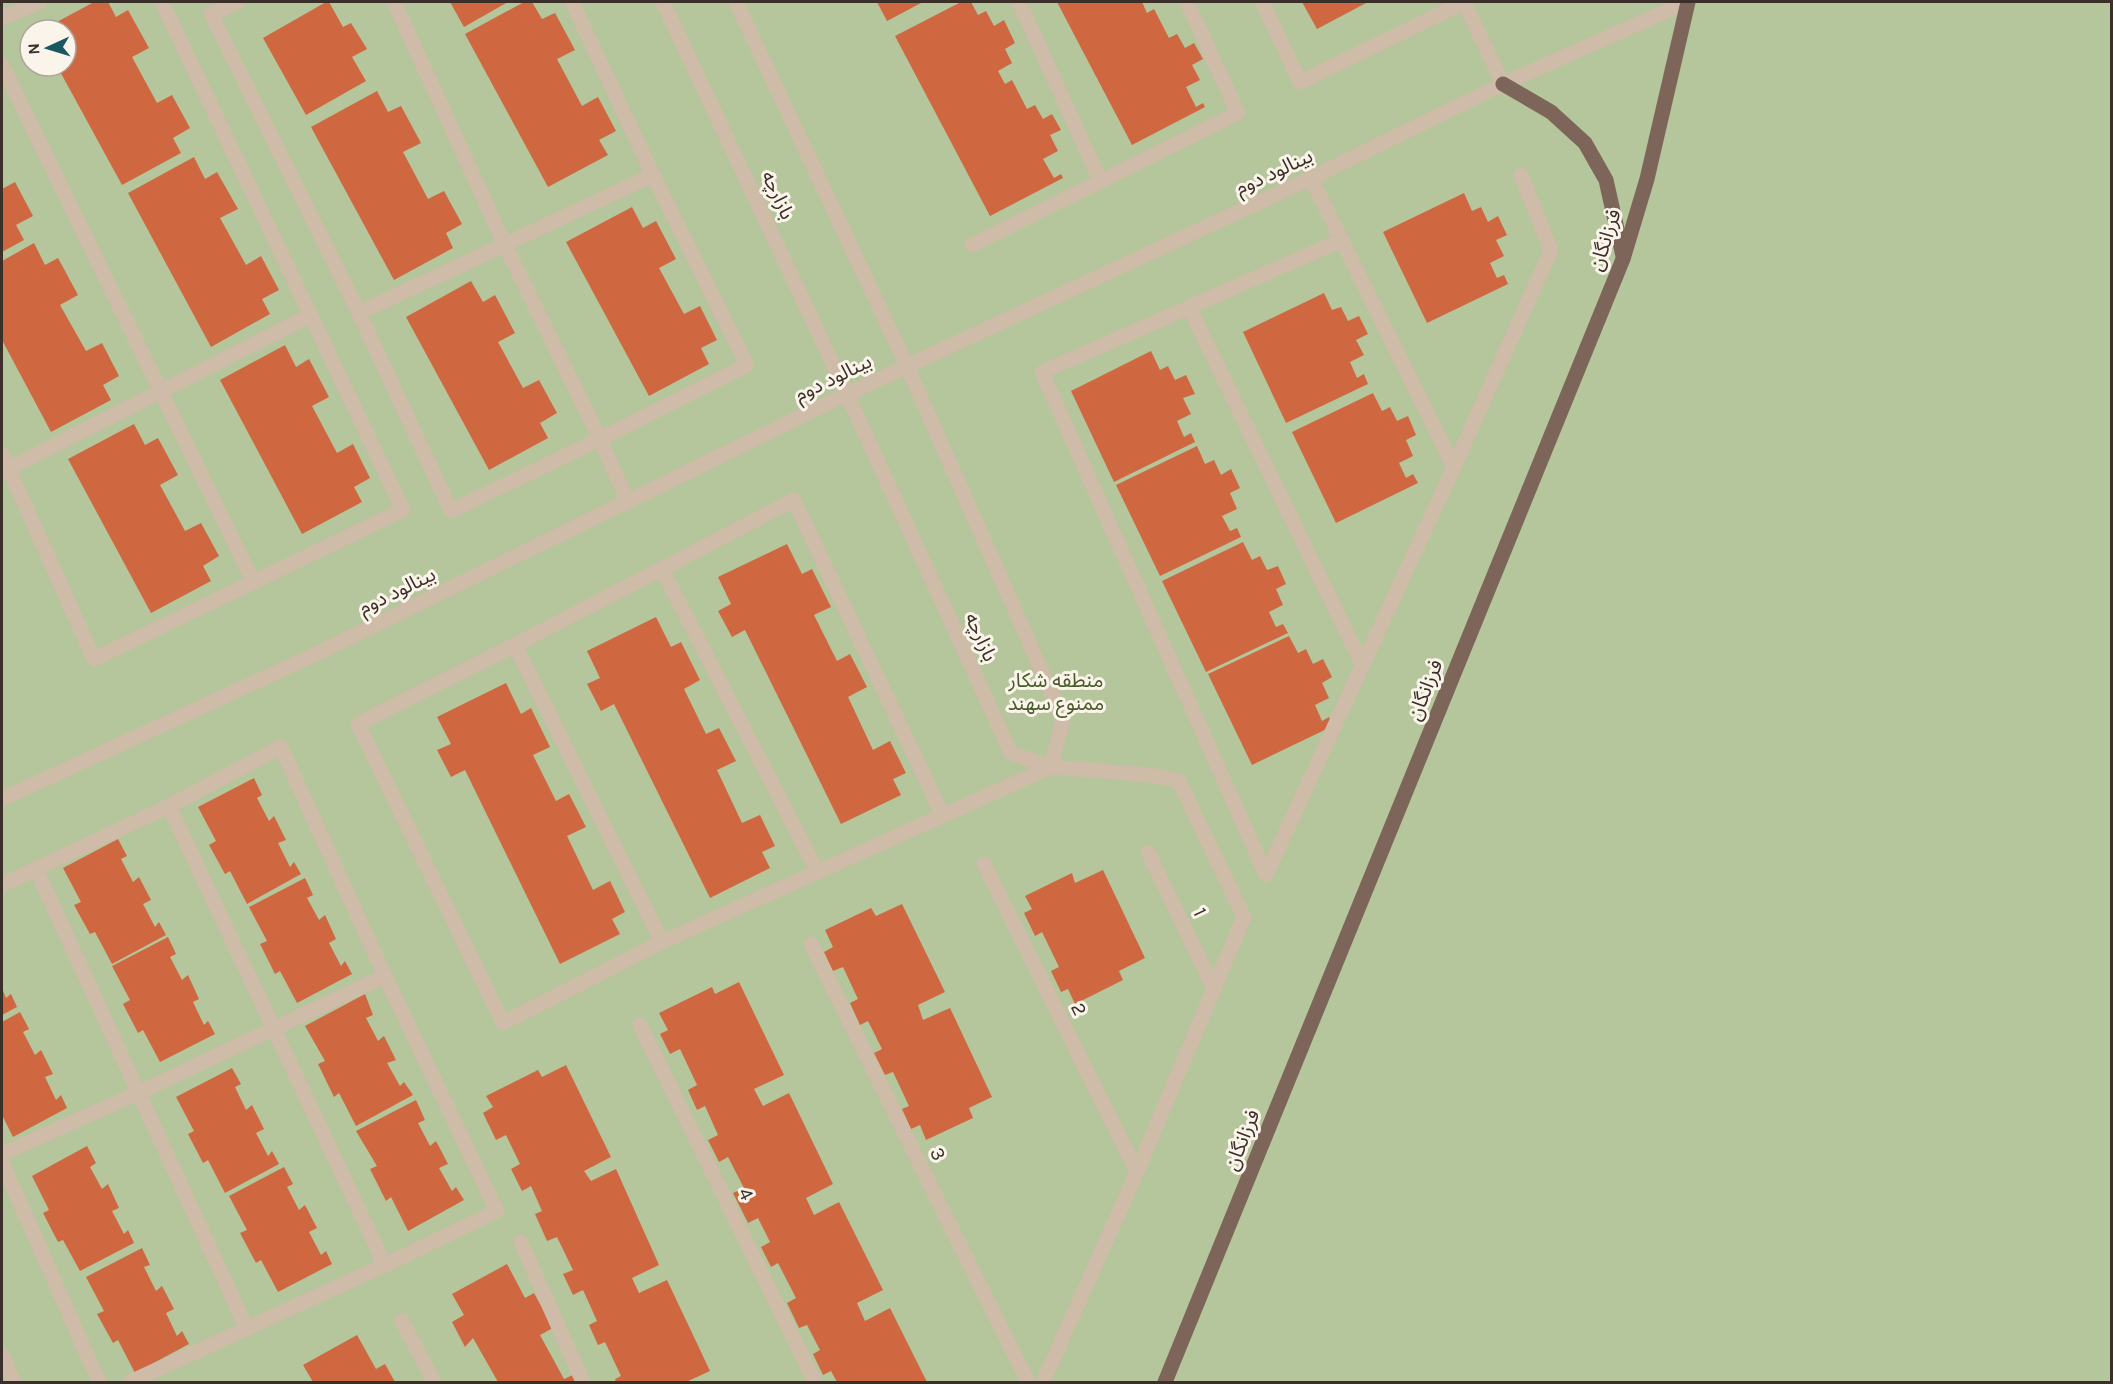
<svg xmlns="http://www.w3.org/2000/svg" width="2113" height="1384" font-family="Karla,'Noto Sans Arabic',sans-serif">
<rect width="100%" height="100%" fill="#f4eadd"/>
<path fill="#b5c59c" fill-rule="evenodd" d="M2,2h2109v1380h-2109zM30,30h36v36h-36z"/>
<g fill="#cf6841">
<path d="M94,2h14l8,15 12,-7 21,38 -17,9 25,46 15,-8 18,33 -17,10 8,15 -59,32 -65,-119h9v-36h-24z"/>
<path d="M326,2h3l14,25 8,-4 16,26 -15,8 14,24 -60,34 -43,-77z"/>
<path d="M450,2h58l-44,25z"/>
<path d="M524,2h8l10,17 13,-6 20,37 -18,9 25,47 16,-9 18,34 -17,9 9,15 -60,32 -83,-153z"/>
<path d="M877,2h46l-36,19z"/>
<path d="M961,2h10l7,13 8,-4 8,15 10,-6 11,23 -10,6 7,14 -14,8 7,13 7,-4 15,29 8,-4 8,14 9,-5 9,16 -11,5 8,16 -15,8 11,19 7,-4 2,4 -73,38 -95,-180z"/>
<path d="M1057,2h85l5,11 7,-4 15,29 8,-4 8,14 9,-5 9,16 -11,6 8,15 -14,7 10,20 7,-4 2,4 -73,38z"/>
<path d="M1302,2h66l-51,27z"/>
<path d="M377,91l11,21 13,-6 20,37 -18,9 25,47 16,-8 18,33 -16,9 7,15 -59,32 -83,-153z"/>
<path d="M194,157l11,22 12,-7 21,37 -18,9 26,47 15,-9 18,34 -17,9 8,15 -59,33 -83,-154z"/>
<path d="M15,182l18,34 -17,9 8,15 -22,12v-63z"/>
<path d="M1464,193l8,18 9,-4 7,15 10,-6 9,19 -11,5 8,16 -14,7 7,15 7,-3 4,9 -81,39 -44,-91z"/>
<path d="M632,207l11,21 13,-7 20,38 -17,9 25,46 16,-8 17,34 -16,8 8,16 -60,32 -83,-154z"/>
<path d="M34,243l11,22 13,-7 20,37 -18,10 26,46 16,-8 17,33 -16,9 8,15 -60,32 -49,-92v-79z"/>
<path d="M471,281l12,21 12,-7 20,38 -17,9 25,46 16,-8 18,33 -17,10 8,15 -59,32 -83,-153z"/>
<path d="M1324,293l8,17 9,-3 7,14 11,-5 9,18 -12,6 8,15 -14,7 7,16 7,-4 4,10 -82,39 -43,-91z"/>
<path d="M285,345l11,22 13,-8 20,38 -17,9 25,47 16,-9 17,34 -16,9 8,15 -60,32 -82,-154z"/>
<path d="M1151,351l9,19 8,-4 7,14 11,-5 9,19 -12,4 8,16 -14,7 7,16 7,-4 4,9 -81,40 -43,-91z"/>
<path d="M1373,393l9,18 8,-4 7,14 11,-5 8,19 -10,5 7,16 -14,7 7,15 7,-4 5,9 -82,40 -44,-91z"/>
<path d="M134,424l11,21 13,-7 20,37 -18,10 25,46 16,-8 18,33 -16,10 8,15 -60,32 -83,-154z"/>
<path d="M1197,446l8,18 9,-4 7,15 10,-6 9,19 -10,5 7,16 -15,7 8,15 7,-3 4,9 -81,39 -44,-91z"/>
<path d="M1243,542l9,18 8,-4 7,14 11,-4 8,18 -10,5 7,16 -14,7 7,15 7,-3 5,9 -82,39 -44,-91z"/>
<path d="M787,544l15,30 10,-5 19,38 -17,8 23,46 13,-7 17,33 -19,10 25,53 17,-9 16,32 -13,6 8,16 -60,29 -96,-194 -13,7 -14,-26 13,-7 -13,-27z"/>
<path d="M656,617l15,30 10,-5 19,38 -16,9 22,45 13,-6 17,33 -19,9 25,53 18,-8 15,31 -13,6 8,16 -60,30 -96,-194 -13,7 -14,-27 13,-6 -13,-27z"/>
<path d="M1289,636l9,17 8,-4 7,15 10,-5 9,18 -10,6 7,15 -14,7 7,16 7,-4 4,9 -81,39 -44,-91z"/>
<path d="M506,683l15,31 10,-6 19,39 -17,8 23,46 13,-7 17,33 -19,9 26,54 17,-9 15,31 -13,7 8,15 -60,30 -95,-194 -14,7 -14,-27 14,-6 -14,-27z"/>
<path d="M254,778l8,17 -5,3 12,23 5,-5 12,24 -8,3 12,24 4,-5 7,12 -54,30 -17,-33 -5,3 -16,-29 7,-4 -18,-34z"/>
<path d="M118,839l9,17 -6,3 12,23 6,-5 12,23 -8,4 12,23 4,-5 7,13 -54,29 -17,-32 -5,2 -16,-29 7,-3 -18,-34z"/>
<path d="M1103,870l42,88 -26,13 4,9 -48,24 -7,-15 -7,3 -10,-21 8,-4 -17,-35 -7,4 -11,-23 8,-4 -7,-13 47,-23 3,10z"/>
<path d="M305,878l8,17 -6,3 12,22 6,-5 11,24 -7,4 12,23 4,-5 7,13 -55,29 -17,-32 -5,3 -15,-30 7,-3 -18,-34z"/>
<path d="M902,904l43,88 -27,13 5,15 27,-12 42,89 -23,11 4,10 -47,22 -6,-15 -9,4 -9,-20 7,-3 -16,-34 -8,3 -11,-22 8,-4 -14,-28 -8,4 -10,-22 8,-4 -15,-32 -10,4 -9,-19 9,-5 -8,-17 46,-22 5,8z"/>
<path d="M168,937l8,17 -6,3 12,23 6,-5 11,24 -6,3 11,23 4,-4 7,13 -55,28 -17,-32 -5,3 -15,-29 7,-4 -18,-34z"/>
<path d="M739,982l45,93 -30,14 9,17 26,-13 44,91 -27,14 8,17 25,-13 44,88 -26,13 8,18 25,-13 37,74h-90l-6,-11 -8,4 -10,-21 7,-4 -13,-25 -8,3 -12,-25 9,-5 -18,-35 -7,4 -10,-20 9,-5 -12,-24 -10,5 -15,-30 11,-5 -16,-31 -9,5 -11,-22 10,-5 -13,-29 -8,4 -9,-20 9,-5 -17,-36 -10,5 -10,-20 8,-4 -9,-17 53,-26 3,7z"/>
<path d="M2,988l4,10 5,-4 6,13 -15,8z"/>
<path d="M365,994l8,21 -7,3 12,23 6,-5 12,24 -9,3 13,23 4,-4 9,13 -57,31 -17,-33 -5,4 -16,-33 7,-3 -20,-35z"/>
<path d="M20,1012l9,17 -6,3 12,23 6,-5 12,24 -8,3 11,23 5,-5 6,13 -54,29 -11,-22v-93z"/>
<path d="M566,1065l45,92 -27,14 7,10 25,-12 43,96 -27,13 7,15 28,-13 43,91 -24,11h-70l-1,-3 6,-3 -16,-34 -7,3 -9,-20 8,-4 -14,-31 -10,5 -10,-21 10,-4 -16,-33 -10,4 -12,-27 7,-3 -11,-25 -9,5 -11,-22 9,-5 -14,-29 -10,5 -13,-27 10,-6 -7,-11 52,-26 4,7z"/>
<path d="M232,1068l9,16 -6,3 11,23 6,-5 12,24 -8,4 12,23 4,-5 7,13 -54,29 -17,-33 -5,3 -15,-29 6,-3 -18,-34z"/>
<path d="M416,1100l9,20 -7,3 12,23 6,-5 12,23 -9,4 13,23 4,-4 8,13 -56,31 -17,-34 -5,4 -16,-32 7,-3 -21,-35z"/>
<path d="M87,1146l9,17 -6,4 12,22 6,-5 11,24 -7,3 12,23 4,-4 6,13 -54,28 -17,-31 -5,2 -15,-29 6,-3 -17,-34z"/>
<path d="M284,1167l9,17 -6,3 12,23 6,-5 12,23 -8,4 12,23 5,-4 6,13 -54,28 -17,-32 -5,3 -16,-30 7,-3 -18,-34z"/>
<path d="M142,1248l8,17 -6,2 12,24 6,-5 12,23 -8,4 11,23 5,-5 7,13 -54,29 -17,-33 -5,3 -16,-29 7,-3 -18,-34z"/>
<path d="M507,1264l18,34 9,-5 19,35 -13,7 24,44 11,-5 5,8h-82l-25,-44 -8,9 -13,-25 12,-7 -12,-21z"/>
<path d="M357,1335l19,34 9,-5 10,18h-82l-10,-17z"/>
</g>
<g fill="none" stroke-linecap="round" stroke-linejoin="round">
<g stroke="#cebba8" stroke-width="15">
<path d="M238,2l-27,12 148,299 92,198 149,-72 -95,-194 -111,-243"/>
<path d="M663,2l184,392 164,359 40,14"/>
<path d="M736,2l171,364 156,353 -12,48"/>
<path d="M1019,2l81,178"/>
<path d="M1262,2l38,80 165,-80"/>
<path d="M1464,2l39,82"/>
<path d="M2,18l38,-16"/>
<path d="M2,65l252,518"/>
<path d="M1311,178l143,289 97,-217 -30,-75"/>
<path d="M1342,240l-300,132 224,503 188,-408"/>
<path d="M972,245l266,-132 -51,-111"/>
<path d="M1189,307l174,359"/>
<path d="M359,313l294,-138 -81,-173"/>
<path d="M2,454l92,205 309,-149 -241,-508"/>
<path d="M8,469l303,-154"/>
<path d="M628,502l-28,-63 147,-74 -94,-190"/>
<path d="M662,569l155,302"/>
<path d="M515,645l147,297"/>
<path d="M2,799l312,-144 533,-261 464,-216 192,-94 184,-82"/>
<path d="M169,806l216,459"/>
<path d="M942,814l-148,-314 -279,145 -157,79 145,299 159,-81 389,-175 100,8 28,6 65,136 -107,255 -94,210"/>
<path d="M1148,852l66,137"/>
<path d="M984,864l153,308"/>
<path d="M36,869l211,460"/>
<path d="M2,885l167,-79 112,-59 104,229 112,235 -112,54 -255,117"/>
<path d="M811,944l217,438"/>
<path d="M640,1025l175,357"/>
<path d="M2,1154l136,-61 247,-117"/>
<path d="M2,1162l97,220"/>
<path d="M521,1242l62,140"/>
<path d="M402,1321l32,61"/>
<path d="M2,1355l12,27"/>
</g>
<g stroke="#7d6659" stroke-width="15">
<path d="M1503,84l48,28 34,31 21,37 17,76"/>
<path d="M1165,1382l458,-1123 24,-80 41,-177"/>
</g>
</g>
<g text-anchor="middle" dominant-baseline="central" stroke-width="6" stroke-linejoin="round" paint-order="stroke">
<g font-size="20" fill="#3a2f29" stroke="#fbf4ea">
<text transform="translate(1274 172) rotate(-25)">بینالود دوم</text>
<text transform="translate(778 195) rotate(65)">بازارچه</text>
<text transform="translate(1605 240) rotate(-72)">فرزانگان</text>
<text transform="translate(833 378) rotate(-26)">بینالود دوم</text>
<text transform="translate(397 591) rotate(-26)">بینالود دوم</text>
<text transform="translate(981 637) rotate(66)">بازارچه</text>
<text transform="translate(1425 690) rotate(-68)">فرزانگان</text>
<text transform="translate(1200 912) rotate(65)">1</text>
<text transform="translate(1079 1009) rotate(64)">2</text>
<text transform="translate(1242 1140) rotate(-68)">فرزانگان</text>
<text transform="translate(938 1154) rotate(64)">3</text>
<text transform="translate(746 1194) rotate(64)">4</text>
</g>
<g font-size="20" fill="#475a2a" stroke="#fbf4ea">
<text x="1056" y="680">منطقه شکار<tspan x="1056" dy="23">ممنوع سهند</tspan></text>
</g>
</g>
<rect width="2113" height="1384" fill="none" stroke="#3a2f29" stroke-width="6"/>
<g transform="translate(48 48) rotate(266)"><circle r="28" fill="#fbf4ea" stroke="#aea59d" stroke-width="1.5"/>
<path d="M0-4.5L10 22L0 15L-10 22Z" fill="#1a585f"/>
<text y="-9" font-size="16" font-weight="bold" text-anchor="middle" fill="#3a2f29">N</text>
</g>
</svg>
